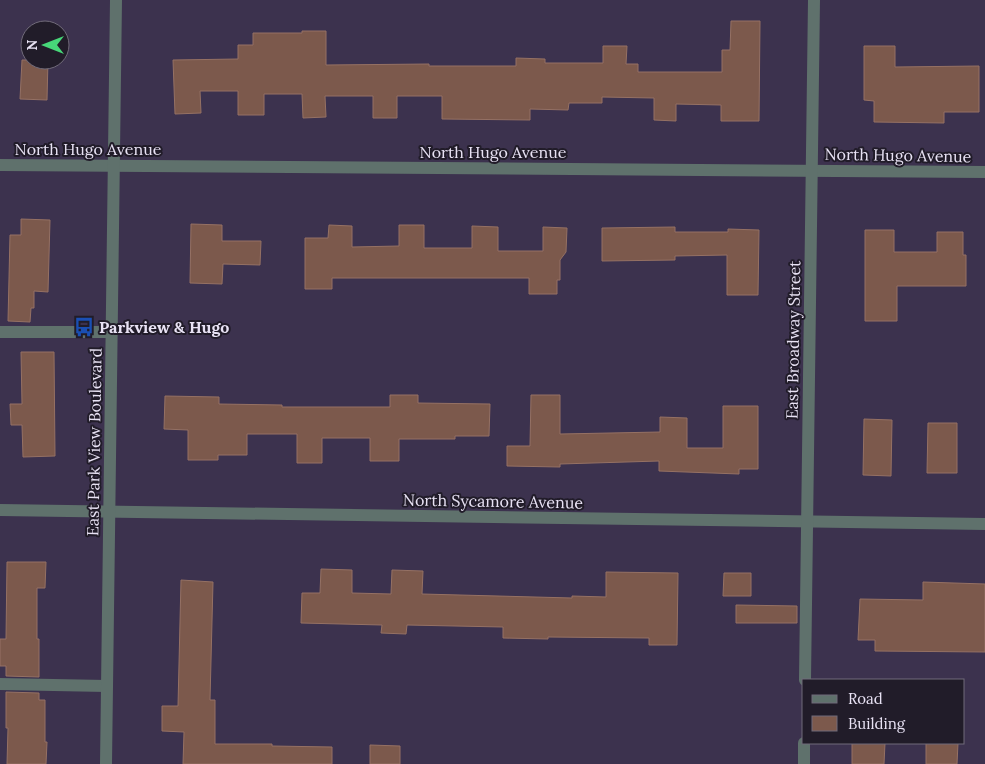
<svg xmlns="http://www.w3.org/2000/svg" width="985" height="764" font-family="Lora,serif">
<rect width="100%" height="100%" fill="#3c324e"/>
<g fill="#7c594c" stroke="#957164">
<path d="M731,21h29l-1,100h-38v-16l-45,-1v17l-22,-1v-22l-52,-1v6h-33l-1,7 -38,-1v11l-88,-1v-23h-45v22h-24v-22h-48l1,21 -23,1 -1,-24h-38v21h-26v-24h-38l1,22 -26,1 -2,-54 65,-1v-14h15v-12h49v-2h24v34l103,-1v2h87v-8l29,1v4h58v-17h24l-1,18h12v8h84v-22h8z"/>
<path d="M864,46h31v21l84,-1v46h-35v11l-70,-1v-21l-10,-1z"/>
<path d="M22,60h26l-1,40 -27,-1z"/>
<path d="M21,219l29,1 -2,72 -14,-1v17h-3l-1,14 -22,-1 2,-86h11z"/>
<path d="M191,224l31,1v16h39l-1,24 -37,-1 -1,20 -32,-1z"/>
<path d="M329,225l23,1v21l47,-1v-21h25v23h48v-22l26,1v24h45v-24l24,1 -1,24 -6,8v20h-3v14h-28v-16h-197v11h-27v-51h23z"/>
<path d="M675,227v5h53v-3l31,1 -1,65h-31v-40l-52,1v4l-73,1v-33z"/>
<path d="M865,230h29v22h43v-20h26v23h3v31h-69v35h-32z"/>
<path d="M21,352h33l1,104 -32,1 -1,-32h-11l-1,-21h12z"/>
<path d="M390,395h28v8l72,1 -1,32h-34v3h-56v22h-29v-23h-48v25h-25v-29h-50v21h-29v5h-30v-30l-24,-1 1,-33 54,1v7l63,1v2h108z"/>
<path d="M531,395h29v39l100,-2v-15l27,1v30h36v-42h35v63h-19v5l-80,-3v-10l-99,3v3l-53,-1v-20h23z"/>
<path d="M864,419l28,1 -1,56 -28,-1z"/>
<path d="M928,423h29v50h-30z"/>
<path d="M7,562h39l-1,26h-8v51h2v38l-33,-1v-10h-6v-27h6z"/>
<path d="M321,569l31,1v23l39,1 1,-24 31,1 -1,23 150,4v-2l34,1v-25l72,1 -1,72h-28v-7l-101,-1v2l-45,-1v-11l-96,-2 -1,9 -25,-1 1,-8 -81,-2 1,-30h18z"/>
<path d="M724,573h27v23h-28z"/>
<path d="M181,580l32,2 -3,118h5v44h57v2l60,1v17h-149l1,-32 -22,-1v-25h16z"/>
<path d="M923,582l62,2v68l-110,-1v-11h-17l2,-41 63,1z"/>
<path d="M736,605l61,1v17h-61z"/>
<path d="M6,692l33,1v7h6v42h2l-1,22h-39l1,-36h-2z"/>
<path d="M852,743h33l-1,21h-32z"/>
<path d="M926,743h32l-1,21h-31z"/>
<path d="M370,745l30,1v18h-30z"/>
</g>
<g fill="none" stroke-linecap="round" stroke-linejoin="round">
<g stroke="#5f716c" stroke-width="12">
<path d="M0,332h112"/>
<path d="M0,684l107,2"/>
</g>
<g stroke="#5f716c" stroke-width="12">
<path d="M0,165l985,7"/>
<path d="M0,510l985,14"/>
<path d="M805,680l9,-680"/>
<path d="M106,764l10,-764"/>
<path d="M804,764v-21"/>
</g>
</g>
<defs>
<symbol id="bus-bare" viewBox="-9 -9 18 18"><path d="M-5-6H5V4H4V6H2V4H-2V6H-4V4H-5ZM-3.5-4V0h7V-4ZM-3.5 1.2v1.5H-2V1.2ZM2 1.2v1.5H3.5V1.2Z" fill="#1a4fb4" stroke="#211c29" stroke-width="2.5" paint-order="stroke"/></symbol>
</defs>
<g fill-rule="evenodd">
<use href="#bus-bare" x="70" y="313" width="28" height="28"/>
</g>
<g text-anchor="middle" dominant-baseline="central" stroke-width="4" stroke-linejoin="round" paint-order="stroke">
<g font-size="16" fill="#e8e2f4" stroke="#211c29">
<text x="88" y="149">North Hugo Avenue</text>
<text x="493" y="152">North Hugo Avenue</text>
<text transform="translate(898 155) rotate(1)">North Hugo Avenue</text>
<text transform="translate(793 340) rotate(-89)">East Broadway Street</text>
<text transform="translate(94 442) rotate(-89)">East Park View Boulevard</text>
<text transform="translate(493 501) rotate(1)">North Sycamore Avenue</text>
</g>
<g font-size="16" font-weight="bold" fill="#e8e2f4" stroke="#211c29" text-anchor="start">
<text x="99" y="327">Parkview &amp; Hugo</text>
</g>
</g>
<rect x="802" y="679" width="162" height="65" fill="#211c29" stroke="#716b7a"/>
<rect x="812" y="695" width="25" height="8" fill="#5f716c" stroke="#716b7a"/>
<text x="848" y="704" font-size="15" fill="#e8e2f4">Road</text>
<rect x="812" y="716" width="25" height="15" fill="#7c594c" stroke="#716b7a"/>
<text x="848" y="729" font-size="15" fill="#e8e2f4">Building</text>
<g transform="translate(45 45) rotate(270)"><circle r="24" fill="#211c29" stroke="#716b7a"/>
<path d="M0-4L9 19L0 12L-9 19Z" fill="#47d779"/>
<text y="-8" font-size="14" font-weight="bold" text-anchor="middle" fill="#e8e2f4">N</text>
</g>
</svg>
